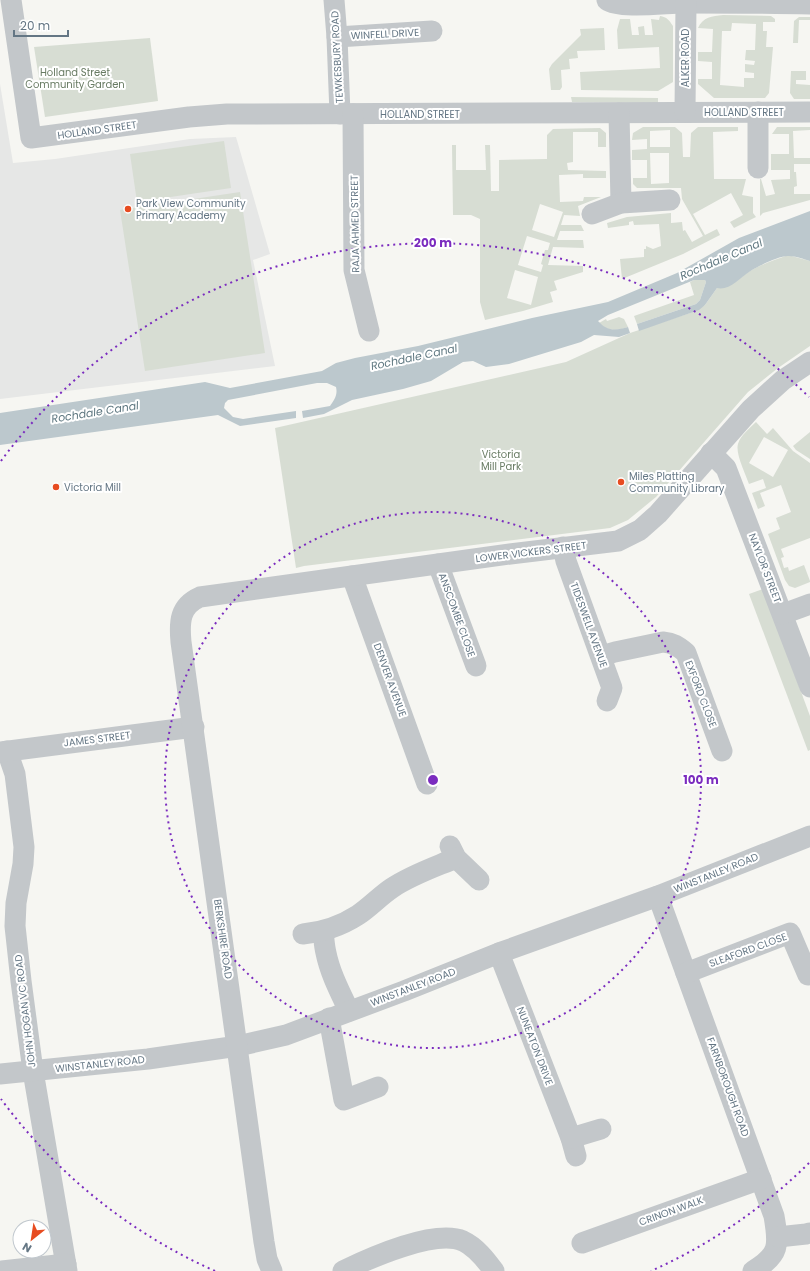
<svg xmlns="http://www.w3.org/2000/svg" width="810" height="1271" font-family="Poppins,sans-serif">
<rect width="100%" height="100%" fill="#f6f6f2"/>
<path fill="#e6e7e6" d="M0,84l13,79 42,-4 135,-20 46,-2 34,117 -17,6 22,106 -275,33z"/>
<g fill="#d7ddd3" fill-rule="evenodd">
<path d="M723,15l48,1 4,3v3h-12v9h4l-1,16h7l-4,46 -4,5h-51l-16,-14v-5h14v-17l-14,-1v-9h14l1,-23 -15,-1c5,-11 14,-12 25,-13zM732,23l24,1 -1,26h-9l-1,10 10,1 -1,4 -9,-1v8l9,1v5h-10v9l-24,-2 2,-54h9z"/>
<path d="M660,16c7,1 9,4 13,10v56l-15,9 -77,-1 -1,-18 80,-4 -1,-21 -41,2 -1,-19 3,-11h10l2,16h7l-1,-8 6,-1 1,9h8l-2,-16 8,1z"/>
<path d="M799,17h11v3h-11l-1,23h-5l1,-22z"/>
<path d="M604,28l1,22 -28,1 1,7 -9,1 1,10 -9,1 1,17 -2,3h-9l-2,-21 3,-5 29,-29 -1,-6z"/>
<path d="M150,38l8,63 -113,16 -11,-70z"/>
<path d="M791,71h15v9h-10v4l14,1v14h-16l-4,-6z"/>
<path d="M571,97l87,1v5l-86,-1z"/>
<path d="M643,127h32l7,6 1,24h7l1,-24 7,-6h40v4l-25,1 1,47h32l-4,16 11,2v16l3,4 -22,11 -4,-6 13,-7 -12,-22 -38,21 12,21 12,-6 3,6 -37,19 -61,25 -2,-20 24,-2v-8h2v-3l7,3 8,-3 -2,-22 -25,1 -1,-4 -4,1v3l-21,3 -1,-5 20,-6 44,-4v10l11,-1 1,9 2,-1 7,12 11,-6 -21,-37 -1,-11h-44l-4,-4v-6h14v-18h-15v-10l15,-1v-10l-15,1 1,-7zM670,130v17h-20v-16zM650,153h19v30l-18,1z"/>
<path d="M777,127h33v3l-17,1 1,27h16v6h-16v8h2l1,14 -3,1v7h16v6l-47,13 -3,3v-37h1l5,17 9,-2 -4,-14 19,-1v-9h-19v-16h18v-20h-17z"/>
<path d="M600,128l6,5v14h-8v-15h-25v30l-6,1 1,7 38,1v7h-23v-4l-24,1 1,27 23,-1 1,-4h17l-23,9 2,10 -16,-1 -3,10h20l3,6h-24l-3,9h26l1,8 -31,-1 -5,18 35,1v6l-29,9 3,9 -7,2 3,10 -30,9 -38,9 -5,-18v-83l-9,-4h-18l-1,-70h4v25h30l-1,-25h5l1,46h8v-31l48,-1v-24l6,-6zM540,204l23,8 -9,25 -22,-7zM527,236l23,7 -2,7h-3l-4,14 2,1 -2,7 -23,-7zM515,270l23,7 -7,28 -24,-7z"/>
<path d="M224,141l7,47 -94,14 -7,-48z"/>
<path d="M240,192l25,161 -120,18 -25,-161z"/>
<path d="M788,255l22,6v85l-32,22 -30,24 -92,105 -28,23 -18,8 -306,38 -8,2 -21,-140 291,-66 64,-29 60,-20 15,-8 12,-17c16,-1 20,-9 33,-17 12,-7 25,-11 38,-16z"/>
<path d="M694,280h11l1,2 -6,18 -4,4 -59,20 -3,-8 60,-21 -4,-13z"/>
<path d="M619,317l5,2 4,8c-12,4 -20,5 -29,-4l7,-4 1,2z"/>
<path d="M756,422l11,12 6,-6 20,23 17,12v75l-29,11 3,8 -3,1 3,10 4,-1 1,4 15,-6 6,16v1l-15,6 -6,-2 -4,-6 -17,-46 12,-5 -4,-11 15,-6 -10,-27 -21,8 5,13 -7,3 -6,-16 14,-5 -3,-9 -14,5c-3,-9 -14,-31 -11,-40 2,-8 12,-16 18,-22zM764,437l24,13 -15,27 -24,-14z"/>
<path d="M810,432v27l-14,-9 -3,-4z"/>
<path d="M763,589l47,127v34l-2,1 -59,-157z"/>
</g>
<path fill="#bcc8cd" d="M810,211v50c-6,-2 -15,-5 -21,-5 -9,-1 -33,11 -40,16 -9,6 -20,19 -32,16l-12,17 -6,5 -60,21 -2,-7 59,-20 4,-4 6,-18 -1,-2h-11l-86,35 -10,6c9,10 17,10 30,6l2,6 -11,4 -25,-2 -13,7 -72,22 -23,3 -13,-6 -10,1 -32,19 -28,8 -51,11 -28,14 -21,4 -1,-7 28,-5c4,-6 8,-11 6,-19l-9,-4h-10l-89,17 -3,3 -1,5 9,9 10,2 53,-8v7l-56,8 -22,-11 -218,30v-32l205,-31 25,6 92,-17 14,-8 19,-5 63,-12 114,-28 76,-16 69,-29 62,-35z"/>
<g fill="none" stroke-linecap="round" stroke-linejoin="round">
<g stroke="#c3c7ca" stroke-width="21">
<path d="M11,0l20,138 158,-21 38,-3 583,-2"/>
<path d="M334,0l3,37 3,77"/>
<path d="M607,0c13,9 59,3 76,3 43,0 85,0 127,1"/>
<path d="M337,37l95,-6"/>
<path d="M685,112l1,-109"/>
<path d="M619,113l2,90"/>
<path d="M353,114l1,156 15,61"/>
<path d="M758,168v-56"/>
<path d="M592,214l29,-11 49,-3"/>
<path d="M711,453l15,15 84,219"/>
<path d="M563,547l3,14 46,127 -5,13"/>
<path d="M438,564l38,102"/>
<path d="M352,576l75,208"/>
<path d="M783,614l27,-10"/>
<path d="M601,656l14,-4 48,-10c10,1 15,4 23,11l36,98"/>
<path d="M7,751l8,23 9,73 -1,17 -7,39 -1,23 6,55 12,90 34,200"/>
<path d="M0,752l194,-25"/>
<path d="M450,846l6,12 23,22"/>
<path d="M658,896l116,320c5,29 6,39 -21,55"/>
<path d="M323,931c1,7 1,14 3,22 4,20 14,39 23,58"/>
<path d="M303,934c20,-2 38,-8 55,-19 12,-8 22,-19 34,-27 19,-13 43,-21 64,-30"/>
<path d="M499,953l72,185 5,18"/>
<path d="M686,973l104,-40 18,42"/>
<path d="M329,1018l15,82 34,-13"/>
<path d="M0,1074l148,-15 90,-13 48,-11 118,-44 95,-38 159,-57 152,-60"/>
<path d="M571,1138l30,-9"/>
<path d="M778,1237l28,-3 4,-1"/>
<path d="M582,1243l179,-64"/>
<path d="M2,1271l64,-7"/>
<path d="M272,1271l-5,-12 -3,-17 -83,-600c-2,-21 -1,-36 19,-45l310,-43 108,-13 22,-11 18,-16 93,-105 32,-29 27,-18"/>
<path d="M343,1271c27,-13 92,-42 120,-30 13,6 23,19 31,30"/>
</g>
</g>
<g fill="none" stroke="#7b2cbf" stroke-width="2" stroke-dasharray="2 4">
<circle cx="433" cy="780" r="268"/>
<path d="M809 1163A537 537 0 0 1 651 1271M215 1271A537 537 0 0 1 1 1099M1 461A537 537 0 0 1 809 397"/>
</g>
<g fill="#e74c21" stroke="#fff" stroke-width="1.5">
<circle cx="128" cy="209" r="4"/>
<circle cx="621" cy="482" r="4"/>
<circle cx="56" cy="487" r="4"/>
</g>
<g text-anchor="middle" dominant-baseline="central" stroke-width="4" stroke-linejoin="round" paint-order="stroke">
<g font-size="10" fill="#647684" stroke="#fff">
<text transform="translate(385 34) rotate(-3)">WINFELL DRIVE</text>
<text transform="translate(337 57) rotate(-93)">TEWKESBURY ROAD</text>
<text transform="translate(685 58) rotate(-90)">ALKER ROAD</text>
<text x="744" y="112">HOLLAND STREET</text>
<text x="420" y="114">HOLLAND STREET</text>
<text transform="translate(97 130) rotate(-8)">HOLLAND STREET</text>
<text transform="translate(355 224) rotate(-91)">RAJA AHMED STREET</text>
<text transform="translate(531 552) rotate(-7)">LOWER VICKERS STREET</text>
<text transform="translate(765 568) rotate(69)">NAYLOR STREET</text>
<text transform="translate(457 615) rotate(70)">ANSCOMBE CLOSE</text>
<text transform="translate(589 625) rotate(70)">TIDESWELL AVENUE</text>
<text transform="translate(390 680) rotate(70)">DENVER AVENUE</text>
<text transform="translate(701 694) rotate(69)">EXFORD CLOSE</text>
<text transform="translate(97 739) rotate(-7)">JAMES STREET</text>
<text transform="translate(716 873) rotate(-22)">WINSTANLEY ROAD</text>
<text transform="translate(223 939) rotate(82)">BERKSHIRE ROAD</text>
<text transform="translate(748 950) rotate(-20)">SLEAFORD CLOSE</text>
<text transform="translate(413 987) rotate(-21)">WINSTANLEY ROAD</text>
<text transform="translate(25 1011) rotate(-97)">JOHN HOGAN VC ROAD</text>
<text transform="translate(535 1046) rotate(69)">NUNEATON DRIVE</text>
<text transform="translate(100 1064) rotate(-6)">WINSTANLEY ROAD</text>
<text transform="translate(728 1087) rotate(70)">FARNBOROUGH ROAD</text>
<text transform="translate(671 1211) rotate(-20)">CRINON WALK</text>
</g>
<g font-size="10" fill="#687b63" stroke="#fff">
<text x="75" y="72">Holland Street<tspan x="75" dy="12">Community Garden</tspan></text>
<text x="501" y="454">Victoria<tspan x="501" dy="12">Mill Park</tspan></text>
</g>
<g font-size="10" fill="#647684" stroke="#fff" text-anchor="start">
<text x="136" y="203">Park View Community<tspan x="136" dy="12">Primary Academy</tspan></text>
<text x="629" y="476">Miles Platting<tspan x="629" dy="12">Community Library</tspan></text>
<text x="64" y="487">Victoria Mill</text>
</g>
<g font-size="11" font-style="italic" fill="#5f7881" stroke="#fff">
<text transform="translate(721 259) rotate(-23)">Rochdale Canal</text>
<text transform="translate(414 357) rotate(-12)">Rochdale Canal</text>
<text transform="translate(95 412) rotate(-9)">Rochdale Canal</text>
</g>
</g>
<circle cx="433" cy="780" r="6" fill="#7b2cbf" stroke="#fff" stroke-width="2"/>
<g font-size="12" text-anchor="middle" font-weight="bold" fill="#7b2cbf" stroke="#fff" stroke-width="4" stroke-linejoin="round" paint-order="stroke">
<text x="433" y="247">200 m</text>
<text x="701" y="784">100 m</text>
</g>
<g transform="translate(32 1239) rotate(210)"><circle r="19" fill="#ffffff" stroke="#c1c8ce"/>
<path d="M0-3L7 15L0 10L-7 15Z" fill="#e74c21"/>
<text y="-6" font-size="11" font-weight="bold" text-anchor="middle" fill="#647684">N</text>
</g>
<path d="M14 30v6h54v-6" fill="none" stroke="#647684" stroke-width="2"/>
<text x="20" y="30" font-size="12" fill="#647684" stroke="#ffffff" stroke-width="3" paint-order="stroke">20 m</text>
</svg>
